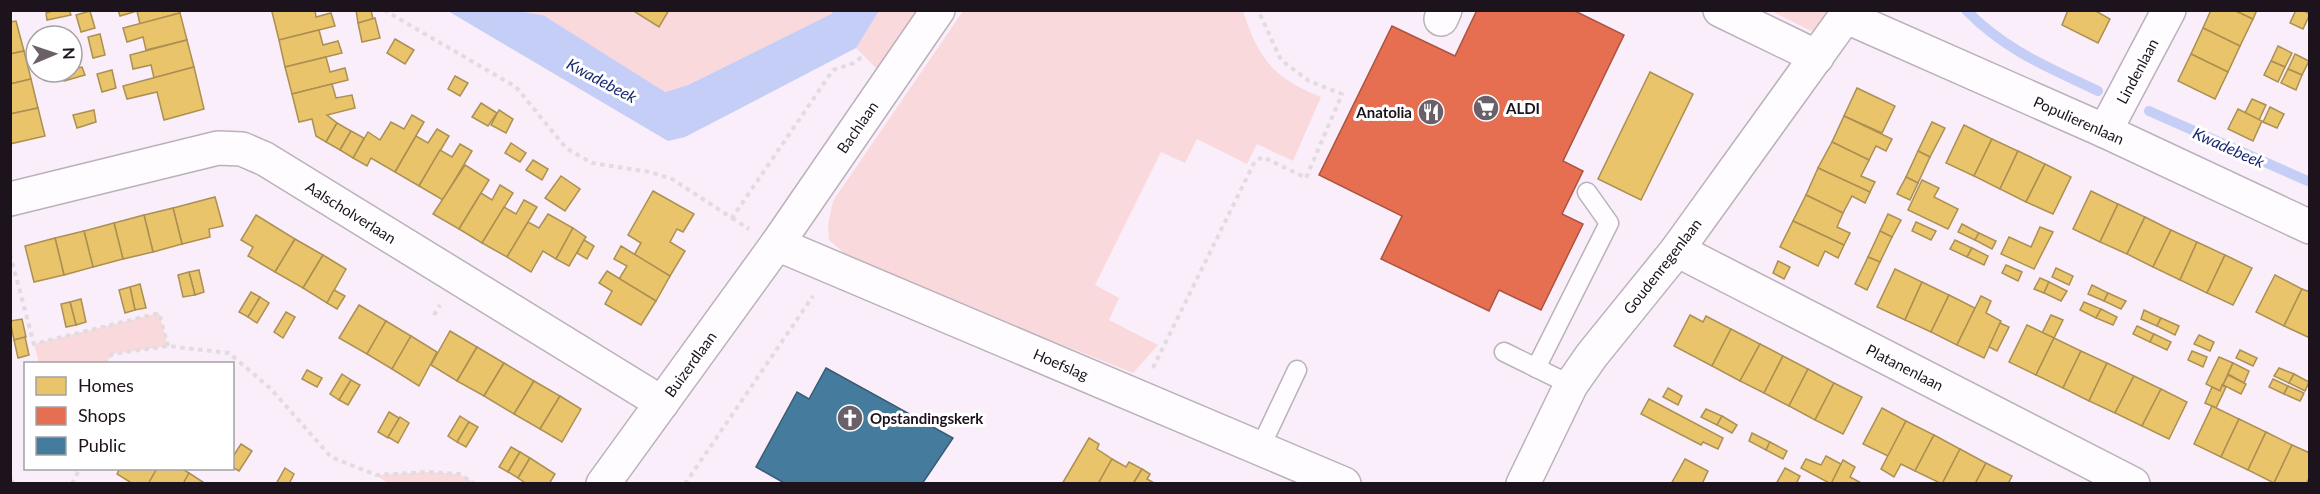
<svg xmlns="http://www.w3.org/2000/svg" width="2320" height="494" font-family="Lato,sans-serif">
<rect width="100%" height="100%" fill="#f9eef9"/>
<g fill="#fad9dc">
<path d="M510,11h324l-3,3 -143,71 -24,7 -121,-77z"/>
<path d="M879,11h41l-42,59 -22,-22z"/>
<path d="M963,11h280c16,49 30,66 78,86l-28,64 -36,-17 -10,20 -50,-25 -12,24 -24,-11 -66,133 24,13 -10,22 49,25 -25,28 -281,-113 -23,-20 -1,-15 5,-24z"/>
<path d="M1771,11h59l-15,19 -4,1z"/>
<path d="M159,313l9,33 -55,8 -8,9h-66l-5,-19z"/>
<path d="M429,472l30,2 16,9h-87l-12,-8z"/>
</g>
<path fill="#c4cef6" d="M509,10l34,5 122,77 23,-7 143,-71 3,-3h45l-23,37 -171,89 -17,4 -220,-130z"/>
<g fill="#e9c46a" stroke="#ac8f53" stroke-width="1.5">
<path d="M55,10h14l2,5 -24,5 -1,-7z"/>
<path d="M118,10h61l1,3 -40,11 -3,-13 -17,5z"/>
<path d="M275,10h40l1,7 15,-4 4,13 -56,14 -7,-28z"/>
<path d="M356,10h15l2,9 -15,4z"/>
<path d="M632,10h37l-10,17z"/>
<path d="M2068,10h26l16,9 -12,24 -36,-18z"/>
<path d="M2211,10h23l19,9 -13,27 -37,-18z"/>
<path d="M2234,10h23l-4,9z"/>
<path d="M2296,10h6l8,4 -7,15 -13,-6z"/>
<path d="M90,11l5,17 -14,4 -5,-17z"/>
<path d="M180,13l7,27 -41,10 -3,-13 -16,5 -4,-14z"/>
<path d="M375,18l5,20 -18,4 -4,-19z"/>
<path d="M16,21l8,30 -14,3v-32z"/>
<path d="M2203,28l37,18 -12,26 -37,-18z"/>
<path d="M319,30l4,15 15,-4 4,12 -57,14 -6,-27z"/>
<path d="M100,34l5,21 -12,3 -5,-21z"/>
<path d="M395,39l19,11 -9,14 -18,-11z"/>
<path d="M187,40l7,27 -40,11 -3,-13 -18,4 -3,-14z"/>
<path d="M2278,46l14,7 -7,14 -14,-6z"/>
<path d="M24,51l7,28 -21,5v-30z"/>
<path d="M2191,54l37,18 -13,27 -37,-18z"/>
<path d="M2295,54l14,7 -7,14 -14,-6z"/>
<path d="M326,57l4,15 15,-4 3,12 -56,14 -7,-27z"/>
<path d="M2271,61l14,6 -7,15 -14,-7z"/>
<path d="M82,67l3,8 -21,6 -2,-9h10v-3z"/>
<path d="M194,67l10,42 -40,11 -7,-28 -30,7 -4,-13z"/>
<path d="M2288,69l14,6 -6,15 -15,-7z"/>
<path d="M112,70l4,18 -14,4 -5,-18z"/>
<path d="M1650,72l43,22 -52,106 -43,-21z"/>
<path d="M455,76l13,7 -8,13 -12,-7z"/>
<path d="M31,79l7,29 -28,6v-30z"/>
<path d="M332,84l4,14 16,-3 3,13 -28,7 10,8 -11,19 -10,-6 -4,-17 -13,3 -7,-28z"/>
<path d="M1857,88l38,18 -13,27 -38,-17z"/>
<path d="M2252,99l14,6 -7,15 -14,-7z"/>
<path d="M481,103l16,10 -9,13 -16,-9z"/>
<path d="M2270,107l14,7 -7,14 -14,-6z"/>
<path d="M38,108l7,28 -35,8v-30z"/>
<path d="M2238,109l24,12 -9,20 -25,-12z"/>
<path d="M94,110l2,12 -19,6 -4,-13z"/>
<path d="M499,110l14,9 -7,14 -15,-8z"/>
<path d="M412,115l12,7 -29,50 -24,-14 -4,8 -14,-8 15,-26 12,8 11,-18 13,7z"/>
<path d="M1844,116l48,23 -6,12 -10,-5 -7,14 -37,-18z"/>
<path d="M1932,122l13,6 -15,29 -12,-6z"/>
<path d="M337,123l14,8 -11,19 -14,-8z"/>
<path d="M1964,125l28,14 -18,37 -28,-13z"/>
<path d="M437,129l12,7 -30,50 -24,-14 21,-36 12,7z"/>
<path d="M351,131l13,7 -11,20 -13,-8z"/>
<path d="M1992,139l26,12 -18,38 -26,-13z"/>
<path d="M1832,142l37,18 -8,16 14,6 -5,10 -52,-24z"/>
<path d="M511,143l15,10 -6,9 -15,-9z"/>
<path d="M460,144l12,7 -29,49 -24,-14 21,-36 12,7z"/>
<path d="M1918,151l12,6 -12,26 -12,-6z"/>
<path d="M2018,151l27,13 -19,38 -26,-13z"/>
<path d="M533,160l15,9 -6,11 -16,-10z"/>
<path d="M2045,164l26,13 -18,37 -27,-12z"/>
<path d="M465,165l24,15 -30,49 -26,-15z"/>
<path d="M1818,168l52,24 -5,11 -13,-7 -9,17 -37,-18z"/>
<path d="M561,176l19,13 -15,22 -20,-13z"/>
<path d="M1906,177l12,6 -8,17 -13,-6z"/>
<path d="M1922,180l17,8 -5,9 24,12 -10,20 -40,-19z"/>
<path d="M500,185l13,8 -31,50 -23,-14 22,-36 11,7z"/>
<path d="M653,191l41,23 -11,18 -6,-3 -7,13 15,9 -15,25 -36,-21 7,-12 -13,-8z"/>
<path d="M2091,191l27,13 -18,38 -27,-13z"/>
<path d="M1806,195l37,18 -6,14 13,6 -6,12 -51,-24z"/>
<path d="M215,197l8,29 -14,3 1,8 -28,7 -9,-36z"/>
<path d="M524,200l13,7 -30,50 -25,-14 22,-36 12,7z"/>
<path d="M2118,204l27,13 -18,37 -27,-12z"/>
<path d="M173,208l9,36 -29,8 -9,-37z"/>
<path d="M548,214l25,14 -17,31 -13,-8 -12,21 -24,-15 21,-35 11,6z"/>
<path d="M1888,214l13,6 -9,17 -12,-6z"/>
<path d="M144,215l9,37 -30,7 -9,-36z"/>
<path d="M256,215l39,24 -20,33 -27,-16 5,-9 -12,-7z"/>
<path d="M2145,217l26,13 -18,37 -26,-13z"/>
<path d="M1793,221l51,24 -6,13 -13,-7 -7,15 -38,-19z"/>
<path d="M1916,222l20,9 -5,9 -19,-9z"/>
<path d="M114,223l9,36 -30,8 -9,-36z"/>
<path d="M1962,224l17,9 -4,7 -17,-8z"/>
<path d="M2040,227l13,5 -19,37 -33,-15 8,-17 22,10z"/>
<path d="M573,228l13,9 -17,29 -13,-7z"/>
<path d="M2171,230l26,12 -17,38 -27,-13z"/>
<path d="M84,231l9,36 -29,8 -9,-37z"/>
<path d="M1880,231l12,6 -12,25 -12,-5z"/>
<path d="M1979,233l17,8 -4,8 -17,-9z"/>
<path d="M55,238l9,37 -30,7 -9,-36z"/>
<path d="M295,239l28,16 -20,33 -28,-16z"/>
<path d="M584,240l10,6 -7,13 -10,-6z"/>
<path d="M1955,240l17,8 -5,9 -17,-8z"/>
<path d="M2197,242l28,13 -18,38 -27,-13z"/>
<path d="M621,246l49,30 -14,25 -37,-22 8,-13 -13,-7z"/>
<path d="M1972,248l16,8 -4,9 -17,-8z"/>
<path d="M323,255l23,14 -19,34 -24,-15z"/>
<path d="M2225,255l27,13 -19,37 -26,-12z"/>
<path d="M1868,257l12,5 -13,28 -12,-6z"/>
<path d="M1778,261l12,6 -6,12 -11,-6z"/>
<path d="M2006,265l16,7 -4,9 -16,-8z"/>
<path d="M2056,268l17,8 -4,9 -17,-8z"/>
<path d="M1895,269l27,13 -17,38 -28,-13z"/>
<path d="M199,270l5,22 -9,3 -6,-23z"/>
<path d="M607,271l49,30 -15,24 -36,-21 7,-13 -13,-8z"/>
<path d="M189,272l6,23 -12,2 -5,-22z"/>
<path d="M2275,275l27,14 -18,37 -28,-14z"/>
<path d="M2040,278l9,4 -5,11 -10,-4z"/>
<path d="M1922,282l27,13 -18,37 -26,-12z"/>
<path d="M2049,282l18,9 -6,10 -17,-8z"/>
<path d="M140,284l6,24 -11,2 -5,-23z"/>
<path d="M2092,285l16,8 -4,8 -16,-7z"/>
<path d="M130,287l5,23 -10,3 -6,-23z"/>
<path d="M2302,289l8,3v46l-26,-12z"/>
<path d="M334,290l11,6 -8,13 -10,-6z"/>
<path d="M251,292l9,5 -12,20 -9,-5z"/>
<path d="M2108,293l18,8 -5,8 -17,-8z"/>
<path d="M1949,295l26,13 -18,37 -26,-13z"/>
<path d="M1981,296l10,5 -5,12 15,8 -17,37 -27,-13z"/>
<path d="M260,297l9,6 -12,20 -9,-6z"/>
<path d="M81,299l5,23 -10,3 -6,-23z"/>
<path d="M70,302l6,23 -10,2 -5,-23z"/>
<path d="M2084,302l17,7 -5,9 -16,-8z"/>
<path d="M359,305l27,16 -19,33 -28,-16z"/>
<path d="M2101,309l16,8 -4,8 -17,-7z"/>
<path d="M2144,310l17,8 -4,8 -16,-7z"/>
<path d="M286,312l9,5 -12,21 -9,-6z"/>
<path d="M1690,315l13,7 3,-6 25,13 -19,37 -38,-20z"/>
<path d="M2051,315l12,5 -9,18 -12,-5z"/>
<path d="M2161,318l18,8 -4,9 -18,-9z"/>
<path d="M22,319l4,18 -12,3 -4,-19z"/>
<path d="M386,321l25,15 -19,33 -25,-15z"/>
<path d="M2000,323l9,4 -12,24 -8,-4z"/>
<path d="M2027,325l27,13 -18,37 -27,-13z"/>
<path d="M2137,326l17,8 -4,8 -17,-8z"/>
<path d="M1731,329l29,15 -20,37 -28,-15z"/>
<path d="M450,331l27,16 -20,34 -26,-16z"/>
<path d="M2154,334l17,8 -4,8 -17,-8z"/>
<path d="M2199,335l15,7 -4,9 -16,-7z"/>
<path d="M411,336l26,16 -18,34 -27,-17z"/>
<path d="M25,337l4,18 -11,3 -4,-18z"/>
<path d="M2054,338l27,13 -18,37 -27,-13z"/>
<path d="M1760,344l23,12 -19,37 -24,-12z"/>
<path d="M477,347l27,16 -20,33 -27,-15z"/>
<path d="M2240,350l17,8 -4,8 -17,-8z"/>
<path d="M2081,351l26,12 -18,38 -26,-13z"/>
<path d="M2192,351l15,6 -4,10 -15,-7z"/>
<path d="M1783,356l25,13 -19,37 -25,-13z"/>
<path d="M2219,357l14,6 -13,28 -14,-7z"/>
<path d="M504,363l30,18 -20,33 -30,-18z"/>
<path d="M2107,363l27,13 -19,37 -26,-12z"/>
<path d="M2233,363l16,8 -5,12 -16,-9z"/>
<path d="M2279,368l15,6 -5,9 -15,-7z"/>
<path d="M1808,369l26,14 -19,37 -26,-14z"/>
<path d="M307,370l15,8 -5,9 -15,-8z"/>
<path d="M342,374l9,6 -12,20 -9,-6z"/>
<path d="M2294,374l15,8 -4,9 -16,-8z"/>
<path d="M2228,375l18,9 -5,10 -18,-9z"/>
<path d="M2134,376l27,13 -19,37 -27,-13z"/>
<path d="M2273,379l15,7 -4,8 -15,-7z"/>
<path d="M351,380l9,5 -12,20 -9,-5z"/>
<path d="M534,381l26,15 -20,33 -26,-15z"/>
<path d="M1834,383l28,14 -19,37 -28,-14z"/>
<path d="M2222,385l4,2 -10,21 -11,-5 7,-16 8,4z"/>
<path d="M2288,386l16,7 -4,8 -16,-7z"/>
<path d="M1668,388l14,8 -4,9 -15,-8z"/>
<path d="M2161,389l26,13 -18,37 -27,-13z"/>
<path d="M560,396l21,13 -19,33 -22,-13z"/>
<path d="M1649,399l74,39 -5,11 -15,-7 -2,3 -60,-31z"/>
<path d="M2212,406l27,13 -18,38 -27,-13z"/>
<path d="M1882,408l24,13 -18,35 -25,-12z"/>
<path d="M1706,409l16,7 -5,9 -16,-8z"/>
<path d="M389,412l10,6 -11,20 -10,-6z"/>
<path d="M460,416l9,6 -12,20 -9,-6z"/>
<path d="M1722,416l15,9 -5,8 -15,-8z"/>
<path d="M400,417l9,6 -11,20 -10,-6z"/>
<path d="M2239,419l27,13 -18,38 -27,-13z"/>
<path d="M1906,421l28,14 -19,36 -14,-7 -7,13 -13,-8z"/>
<path d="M469,422l9,5 -12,20 -9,-5z"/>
<path d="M2266,432l26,13 -18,38 -26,-13z"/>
<path d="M1752,433l18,9 -4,8 -17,-9z"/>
<path d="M1934,435l26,14 -18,35 -27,-13z"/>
<path d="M1089,438l10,6 -2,5 15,10 -14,25h-36z"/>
<path d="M1770,442l17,9 -4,8 -17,-9z"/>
<path d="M241,444l11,7 -13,20 -7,-4v-9z"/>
<path d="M2292,445l18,8v23l-4,8h-30l-2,-1z"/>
<path d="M511,447l9,5 -12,20 -9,-5z"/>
<path d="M1960,449l26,14 -11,21h-33z"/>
<path d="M520,452l10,6 -12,20 -10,-6z"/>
<path d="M1826,456l15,8 -10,20 -30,-16 5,-9 15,6z"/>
<path d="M530,458l25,16 -6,10h-22l-9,-6z"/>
<path d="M1112,459l14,8 3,-5 13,7 -9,15h-35z"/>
<path d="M1685,459l23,12 -6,13h-31z"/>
<path d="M1843,460l12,7 -5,10 13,7h-32z"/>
<path d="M1986,463l26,13 -4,8h-33z"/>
<path d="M157,468h24l8,5 -6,11h-35z"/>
<path d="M157,468l-9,16h-15l-16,-10 3,-6z"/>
<path d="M285,468l9,6 -5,10h-13z"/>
<path d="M1785,468l15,8 -4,8h-20z"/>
<path d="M1142,469l8,5 -3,5 9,5h-23z"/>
<path d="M189,473l17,11h-23z"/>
</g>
<path fill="#e76f51" stroke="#aa5341" stroke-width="1.5" d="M1477,10h96l51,25 -61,126 20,10 -21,43 21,10 -42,86 -42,-20 -10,21 -108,-52 21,-43 -83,-41 73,-149 63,30z"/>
<path fill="#457b9d" stroke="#395c76" stroke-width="1.5" d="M826,368l127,70 -31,46h-136l-30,-17 41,-75 12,7z"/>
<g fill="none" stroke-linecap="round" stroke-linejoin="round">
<g stroke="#c4cef6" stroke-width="10">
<path d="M1966,10c40,41 82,57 132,81"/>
<path d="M2149,111l161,71"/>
</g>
<defs>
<g id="lane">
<path d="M1504,352l67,33"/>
<path d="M1536,368l73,-145 -22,-31"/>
<path d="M1260,448l37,-78"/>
</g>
<g id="street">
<path d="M1720,10l97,47"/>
<path d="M1847,17l258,114 205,96"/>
<path d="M1441,19l4,-9"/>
<path d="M2105,131l64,-121"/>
<path d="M10,199l208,-51 24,1 23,10 397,244"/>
<path d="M1677,250l456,234"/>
<path d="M603,484l174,-240"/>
<path d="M1523,484l48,-99 21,-30 85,-105 173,-240"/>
</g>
<path id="secondary" d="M938,10l-161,234 567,240"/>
</defs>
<use href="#lane" stroke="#bab2ba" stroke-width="21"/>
<use href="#street" stroke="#bab2ba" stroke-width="36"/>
<use href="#secondary" stroke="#bab2ba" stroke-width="36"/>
<g stroke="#e0dce0" stroke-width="4" stroke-dasharray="4.5 4.5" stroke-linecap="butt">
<path d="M384,10l132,77 50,61 26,15 58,9 22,7 60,39 101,-148 21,-7 10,-8"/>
<path d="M732,218l17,11"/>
<path d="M10,254l24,90 125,-31 9,33"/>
<path d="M434,315l6,-10"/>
<path d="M105,364l7,-10 56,-8 61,7 42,36 60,68 45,18 53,-3 30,2 16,10"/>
<path d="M1153,368l102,-207 8,-4 43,21 36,-84 -33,-13 -28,-21 -23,-50"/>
<path d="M10,480l6,4"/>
<path d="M72,484l8,-16"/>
<path d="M685,484l128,-188"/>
</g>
<use href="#lane" stroke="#fefcfe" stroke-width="18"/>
<use href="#street" stroke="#fefcfe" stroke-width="33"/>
<use href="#secondary" stroke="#fefcfe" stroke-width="33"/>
</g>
<defs>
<symbol id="supermarket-disc" viewBox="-11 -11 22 22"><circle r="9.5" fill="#696069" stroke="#fff"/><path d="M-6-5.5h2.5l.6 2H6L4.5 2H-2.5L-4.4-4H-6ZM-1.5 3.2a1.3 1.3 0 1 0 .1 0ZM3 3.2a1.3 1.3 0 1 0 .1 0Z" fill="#fff"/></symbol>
<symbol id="restaurant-disc" viewBox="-11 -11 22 22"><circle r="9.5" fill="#696069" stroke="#fff"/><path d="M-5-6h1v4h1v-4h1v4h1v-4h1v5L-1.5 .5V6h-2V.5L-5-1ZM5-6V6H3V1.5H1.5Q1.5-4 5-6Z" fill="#fff"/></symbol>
<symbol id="church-disc" viewBox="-11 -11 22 22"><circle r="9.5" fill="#696069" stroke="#fff"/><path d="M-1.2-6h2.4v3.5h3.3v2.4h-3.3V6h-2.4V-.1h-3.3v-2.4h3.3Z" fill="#fff"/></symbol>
</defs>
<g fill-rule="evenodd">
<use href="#supermarket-disc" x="1471" y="93" width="30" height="30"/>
<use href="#restaurant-disc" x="1416" y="97" width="30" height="30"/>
<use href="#church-disc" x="835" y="403" width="30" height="30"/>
</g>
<g text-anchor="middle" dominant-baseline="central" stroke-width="6" stroke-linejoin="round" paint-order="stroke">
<g font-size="15" fill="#1c131c" stroke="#fff">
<text transform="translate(2137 71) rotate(-62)">Lindenlaan</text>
<text transform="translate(2079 120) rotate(24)">Populierenlaan</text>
<text transform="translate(857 127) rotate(-55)">Bachlaan</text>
<text transform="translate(351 212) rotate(32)">Aalscholverlaan</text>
<text transform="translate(1662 266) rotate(-52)">Goudenregenlaan</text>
<text transform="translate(690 364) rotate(-54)">Buizerdlaan</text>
<text transform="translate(1061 364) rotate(23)">Hoefslag</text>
<text transform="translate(1905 367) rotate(27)">Platanenlaan</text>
</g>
<g font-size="15" font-weight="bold" fill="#1c131c" stroke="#fff" text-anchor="start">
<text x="1506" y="108">ALDI</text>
<text x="1412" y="112" text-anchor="end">Anatolia</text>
<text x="870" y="418">Opstandingskerk</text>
</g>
<g font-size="16" font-style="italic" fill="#1c2a72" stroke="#fff">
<text transform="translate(602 80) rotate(28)">Kwadebeek</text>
<text transform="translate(2229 147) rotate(24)">Kwadebeek</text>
</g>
</g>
<rect width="2320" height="494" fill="none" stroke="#1c131c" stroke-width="24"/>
<rect x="24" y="362" width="210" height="108" fill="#ffffff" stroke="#a4a1a4" stroke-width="1.5"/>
<rect x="36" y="377" width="30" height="18" fill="#e9c46a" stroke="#a4a1a4" stroke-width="1.5"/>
<text x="78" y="392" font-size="18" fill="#1c131c">Homes</text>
<rect x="36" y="407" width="30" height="18" fill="#e76f51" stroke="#a4a1a4" stroke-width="1.5"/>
<text x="78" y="422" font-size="18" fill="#1c131c">Shops</text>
<rect x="36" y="437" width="30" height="18" fill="#457b9d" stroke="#a4a1a4" stroke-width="1.5"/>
<text x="78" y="452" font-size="18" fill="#1c131c">Public</text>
<g transform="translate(54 54) rotate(88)"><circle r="28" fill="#ffffff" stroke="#a4a1a4" stroke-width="1.5"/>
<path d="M0-4.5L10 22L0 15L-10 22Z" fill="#696069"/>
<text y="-9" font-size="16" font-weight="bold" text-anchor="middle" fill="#1c131c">N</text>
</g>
</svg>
